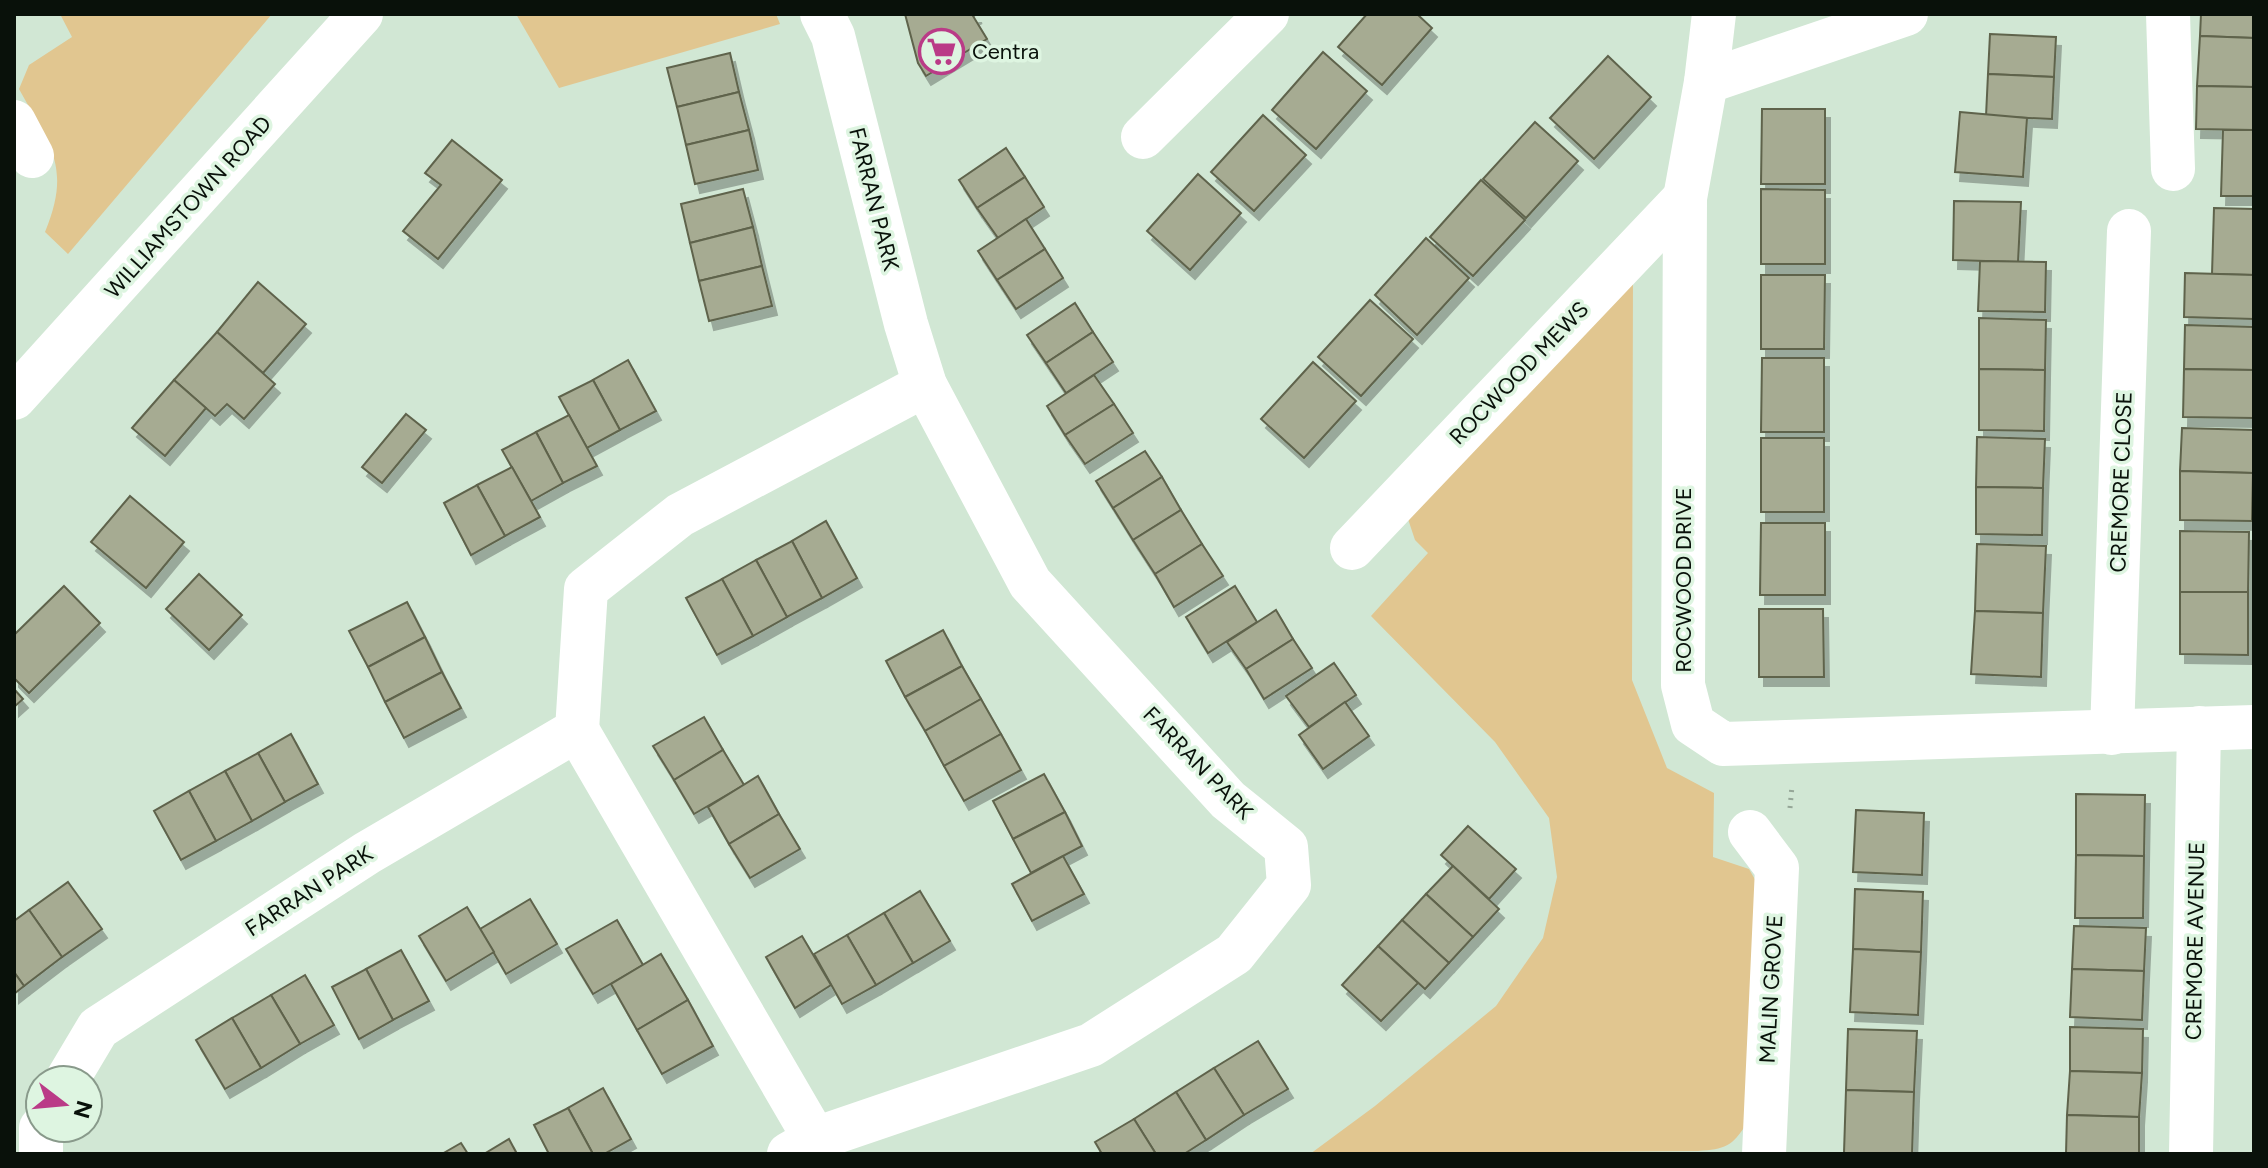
<svg xmlns="http://www.w3.org/2000/svg" width="2268" height="1168" font-family="Figtree,sans-serif">
<defs>
<filter id="shadow"><feDropShadow dx="5" dy="9" stdDeviation="0" flood-color="#0004"/></filter>
</defs>
<rect width="100%" height="100%" fill="#d1e7d4"/>
<g fill="#e1c690">
<path d="M60,14h212l-204,240 -23,-22c27,-65 5,-87 -26,-143l10,-24 43,-28z"/>
<path d="M516,14h260l4,10 -221,64z"/>
<path d="M1633,272l-1,408 35,88 47,25 -1,64 36,12 8,14 -10,240c-15,24 -22,26 -49,28l-388,3 65,-48 121,-100 47,-68 14,-61 -8,-59 -54,-76 -124,-126 57,-63 -13,-13 -9,-27z"/>
</g>
<g fill="#a6ab92" stroke="#5f634c" stroke-width="2" filter="url(#shadow)">
<path d="M905,14h72l-4,2 14,23 -61,37 -8,-13z"/>
<path d="M1367,14h50l15,14 -50,57 -44,-38z"/>
<path d="M2201,14h53v24l-54,-2z"/>
<path d="M1990,34l66,3 -2,40 -66,-3z"/>
<path d="M2200,36l54,2v49l-57,-1z"/>
<path d="M1323,52l44,39 -51,58 -44,-39z"/>
<path d="M730,53l9,39 -62,15 -10,-39z"/>
<path d="M1608,56l43,41 -57,62 -44,-41z"/>
<path d="M1988,74l66,3 -2,42 -66,-3z"/>
<path d="M2197,86l57,1v43l-58,-1z"/>
<path d="M739,92l10,38 -63,15 -9,-38z"/>
<path d="M1762,109h63v75h-64z"/>
<path d="M1960,112l67,6 -4,59 -68,-5z"/>
<path d="M1263,115l43,40 -52,56 -43,-39z"/>
<path d="M1535,122l43,39 -52,57 -43,-39z"/>
<path d="M749,130l9,40 -63,14 -9,-39z"/>
<path d="M2223,130h31v66h-33z"/>
<path d="M452,140l50,40 -64,79 -35,-28 38,-46 -16,-12z"/>
<path d="M1006,148l19,29 -48,31 -18,-28z"/>
<path d="M1198,174l43,39 -51,57 -43,-39z"/>
<path d="M1025,177l19,30 -46,31 -21,-30z"/>
<path d="M1481,180l44,40 -52,56 -43,-39z"/>
<path d="M743,189l10,38 -63,16 -9,-39z"/>
<path d="M1761,189l64,1v74h-64z"/>
<path d="M1954,201l67,1 -3,60 -65,-2z"/>
<path d="M2214,208l40,1v66l-42,-1z"/>
<path d="M1026,219l19,30 -48,31 -19,-29z"/>
<path d="M753,227l9,39 -63,15 -9,-38z"/>
<path d="M1426,238l43,40 -52,57 -42,-40z"/>
<path d="M1045,249l18,29 -47,31 -19,-29z"/>
<path d="M1980,261l66,1 -1,50 -67,-1z"/>
<path d="M762,266l10,40 -63,15 -10,-40z"/>
<path d="M2185,273l69,2v44l-70,-2z"/>
<path d="M1761,275h64l-1,74h-63z"/>
<path d="M258,282l48,42 -43,49 -46,-41z"/>
<path d="M1370,300l43,39 -52,57 -43,-39z"/>
<path d="M1075,303l18,29 -47,31 -19,-28z"/>
<path d="M1979,318l67,2 -1,50 -66,-1z"/>
<path d="M2185,325l69,2v43l-70,-1z"/>
<path d="M217,332l58,52 -31,35 -17,-15 -12,12 -41,-36z"/>
<path d="M1093,332l20,30 -47,31 -20,-30z"/>
<path d="M1762,358h62v74h-63z"/>
<path d="M628,360l28,51 -36,19 -27,-50z"/>
<path d="M1313,362l43,39 -52,57 -43,-39z"/>
<path d="M1979,369l66,1 -1,61 -65,-1z"/>
<path d="M2184,369l70,1v48l-71,-1z"/>
<path d="M1094,375l20,29 -49,31 -18,-29z"/>
<path d="M174,380l32,28 -41,48 -33,-28z"/>
<path d="M593,380l27,50 -33,18 -28,-51z"/>
<path d="M1114,404l19,29 -48,31 -20,-29z"/>
<path d="M406,414l20,16 -44,53 -20,-16z"/>
<path d="M569,415l28,51 -34,17 -27,-51z"/>
<path d="M2182,428l72,2 -1,43 -73,-2z"/>
<path d="M536,432l27,51 -32,18 -29,-51z"/>
<path d="M1977,437l68,2 -2,49 -67,-1z"/>
<rect x="1761" y="438" width="63" height="74"/>
<path d="M1145,451l17,26 -49,31 -17,-27z"/>
<path d="M512,467l28,50 -35,19 -28,-51z"/>
<path d="M2180,471l73,2 -1,48 -72,-1z"/>
<path d="M1162,477l19,33 -48,30 -20,-32z"/>
<path d="M477,485l28,51 -34,19 -27,-52z"/>
<path d="M1976,487l67,1 -1,47 -66,-1z"/>
<path d="M130,496l54,46 -38,46 -55,-46z"/>
<path d="M1181,510l21,34 -47,30 -22,-34z"/>
<path d="M826,521l31,57 -35,20 -30,-57z"/>
<path d="M1761,523h64v72h-65z"/>
<path d="M2180,531l69,1 -1,60h-68z"/>
<path d="M792,541l30,57 -35,19 -31,-57z"/>
<path d="M1202,544l21,32 -49,31 -19,-33z"/>
<path d="M1977,544l69,2 -3,67 -68,-2z"/>
<path d="M756,560l31,57 -34,19 -31,-57z"/>
<path d="M199,574l43,41 -33,35 -43,-41z"/>
<path d="M722,579l31,57 -36,19 -31,-57z"/>
<path d="M64,586l36,37 -71,70 -15,-15v-43z"/>
<path d="M1235,586l22,36 -49,31 -22,-36z"/>
<path d="M2180,592h68v63l-68,-1z"/>
<path d="M407,602l18,35 -57,30 -19,-36z"/>
<path d="M1759,609h64l1,68h-65z"/>
<path d="M1276,610l17,29 -47,30 -19,-27z"/>
<path d="M1975,611l68,2 -2,64 -70,-3z"/>
<path d="M943,630l19,36 -57,31 -19,-36z"/>
<path d="M425,637l17,35 -57,30 -17,-35z"/>
<path d="M1293,639l19,29 -48,31 -18,-30z"/>
<path d="M1334,663l22,32 -47,32 -23,-31z"/>
<path d="M962,666l19,33 -56,32 -20,-34z"/>
<path d="M442,672l19,36 -57,30 -19,-36z"/>
<path d="M14,689l9,10 -9,8z"/>
<path d="M981,699l20,35 -57,32 -19,-35z"/>
<path d="M1345,702l24,34 -46,33 -24,-34z"/>
<path d="M704,717l19,33 -49,30 -21,-34z"/>
<path d="M291,734l27,50 -33,18 -27,-49z"/>
<path d="M1001,734l20,36 -57,31 -20,-35z"/>
<path d="M723,750l21,35 -50,29 -20,-34z"/>
<path d="M258,753l27,49 -33,19 -27,-50z"/>
<path d="M225,771l27,50 -36,20 -27,-50z"/>
<path d="M1044,774l21,38 -52,27 -20,-38z"/>
<path d="M758,776l21,38 -50,30 -21,-37z"/>
<path d="M189,791l27,50 -35,19 -27,-49z"/>
<path d="M2076,794l69,1 -1,61 -68,-1z"/>
<path d="M1856,810l68,3 -2,62 -69,-3z"/>
<path d="M1065,812l17,34 -51,27 -18,-34z"/>
<path d="M779,814l21,35 -50,29 -21,-34z"/>
<path d="M1468,826l48,43 -27,30 -48,-44z"/>
<path d="M2076,855l68,1 -1,62h-68z"/>
<path d="M1063,856l21,38 -52,27 -20,-37z"/>
<path d="M1453,866l46,43 -26,28 -47,-43z"/>
<path d="M68,882l34,47 -40,28 -33,-47z"/>
<path d="M1855,889l68,3 -2,60 -68,-3z"/>
<path d="M920,891l30,50 -37,22 -29,-50z"/>
<path d="M1426,894l47,43 -24,26 -47,-43z"/>
<path d="M530,899l27,45 -51,30 -26,-45z"/>
<path d="M467,907l27,45 -48,29 -27,-45z"/>
<path d="M29,910l33,47 -38,29 -10,-14v-51z"/>
<path d="M884,913l29,50 -37,22 -29,-50z"/>
<path d="M617,920l26,45 -50,29 -27,-45z"/>
<path d="M1402,920l47,43 -24,26 -47,-43z"/>
<path d="M2074,926l72,2 -2,43 -72,-2z"/>
<path d="M847,935l29,50 -34,19 -28,-50z"/>
<path d="M802,936l29,49 -36,23 -29,-51z"/>
<path d="M1378,946l40,37 -37,38 -39,-36z"/>
<path d="M1853,949l68,3 -3,63 -68,-3z"/>
<path d="M401,950l28,51 -36,19 -27,-51z"/>
<path d="M661,954l27,46 -51,30 -26,-46z"/>
<path d="M366,969l27,51 -34,19 -27,-52z"/>
<path d="M2072,969l72,2 -2,49 -72,-3z"/>
<path d="M14,972l10,14 -10,8z"/>
<path d="M305,975l29,50 -34,19 -29,-49z"/>
<path d="M271,995l29,49 -39,24 -29,-50z"/>
<path d="M688,1000l25,46 -51,28 -25,-44z"/>
<path d="M232,1018l29,50 -36,21 -29,-49z"/>
<path d="M2070,1027l73,2 -1,44 -72,-2z"/>
<path d="M1848,1029l69,2 -3,61 -68,-2z"/>
<path d="M1258,1041l30,48 -44,26 -30,-47z"/>
<path d="M1214,1068l30,47 -38,25 -30,-48z"/>
<path d="M2070,1071l72,2 -3,44 -72,-2z"/>
<path d="M603,1088l28,51 -27,15h-11l-25,-46z"/>
<path d="M1846,1090l68,2 -2,62 -68,-1z"/>
<path d="M1176,1092l30,48 -22,14h-28l-22,-35z"/>
<path d="M568,1108l25,46h-44l-15,-29z"/>
<path d="M2067,1115l72,2v37h-73z"/>
<path d="M1134,1119l22,35h-54l-7,-12z"/>
<path d="M509,1139l8,15h-33z"/>
<path d="M461,1143l7,11h-26z"/>
</g>
<g fill="none" stroke-linecap="round" stroke-linejoin="round">
<path stroke="#95a697" stroke-width="5" stroke-dasharray="2 6" stroke-linecap="butt" d="M1790,808l2,-22"/>
<g stroke="#fff" stroke-width="44">
<path d="M1714,14l-8,68 -21,116 -2,487 10,39 30,20 531,-17"/>
<path d="M2168,14l5,155"/>
<path d="M1706,82l200,-68"/>
<path d="M14,122l18,34"/>
<path d="M1143,137l124,-123"/>
<path d="M1352,548l333,-350"/>
<path d="M577,730l238,409"/>
<path d="M2112,733l17,-502"/>
<path d="M1750,832l27,36 -13,286"/>
<path d="M67,1080l31,-52 269,-175 210,-123 9,-141 94,-74 245,-130"/>
<path d="M41,1154v-26"/>
<path d="M789,1154l26,-15 276,-94 143,-91 55,-69 -3,-38 -58,-47 -198,-217 -105,-198 -19,-61 -73,-288 -11,-22"/>
<path d="M2191,1154l8,-426"/>
</g>
<path stroke="#fff" stroke-width="44" d="M14,398l347,-384"/>
</g>
<defs>
<symbol id="supermarket-ring" viewBox="-11 -11 22 22"><circle r="9.5" fill="#def5e1" stroke="#ba3b87" stroke-width="1.5"/><path d="M-6-5.5h2.5l.6 2H6L4.5 2H-2.5L-4.4-4H-6ZM-1.5 3.2a1.3 1.3 0 1 0 .1 0ZM3 3.2a1.3 1.3 0 1 0 .1 0Z" fill="#ba3b87"/></symbol>
</defs>
<g fill-rule="evenodd">
<use href="#supermarket-ring" x="916" y="26" width="51" height="51"/>
</g>
<g text-anchor="middle" dominant-baseline="central" stroke-width="7" stroke-linejoin="round" paint-order="stroke">
<g font-size="22" fill="#09110a" stroke="#def5e1" text-anchor="start">
<text x="972" y="51">Centra</text>
</g>
<g font-size="22" fill="#09110a" stroke="#def5e1">
<text transform="translate(874 199) rotate(76)">FARRAN PARK</text>
<text transform="translate(188 207) rotate(-48)">WILLIAMSTOWN ROAD</text>
<text transform="translate(1519 373) rotate(-46)">ROCWOOD MEWS</text>
<text transform="translate(2121 482) rotate(-88)">CREMORE CLOSE</text>
<text transform="translate(1683 580) rotate(-90)">ROCWOOD DRIVE</text>
<text transform="translate(1198 763) rotate(46)">FARRAN PARK</text>
<text transform="translate(309 891) rotate(-33)">FARRAN PARK</text>
<text transform="translate(2195 941) rotate(-89)">CREMORE AVENUE</text>
<text transform="translate(1771 989) rotate(-87)">MALIN GROVE</text>
</g>
</g>
<rect width="2268" height="1168" fill="none" stroke="#09110a" stroke-width="32"/>
<g transform="translate(64 1104) rotate(106)"><circle r="38" fill="#def5e1" stroke="#899a8b" stroke-width="2"/>
<path d="M0-6L14 30L0 20L-14 30Z" fill="#ba3b87"/>
<text y="-12" font-size="22" font-weight="bold" text-anchor="middle" fill="#09110a">N</text>
</g>
</svg>
